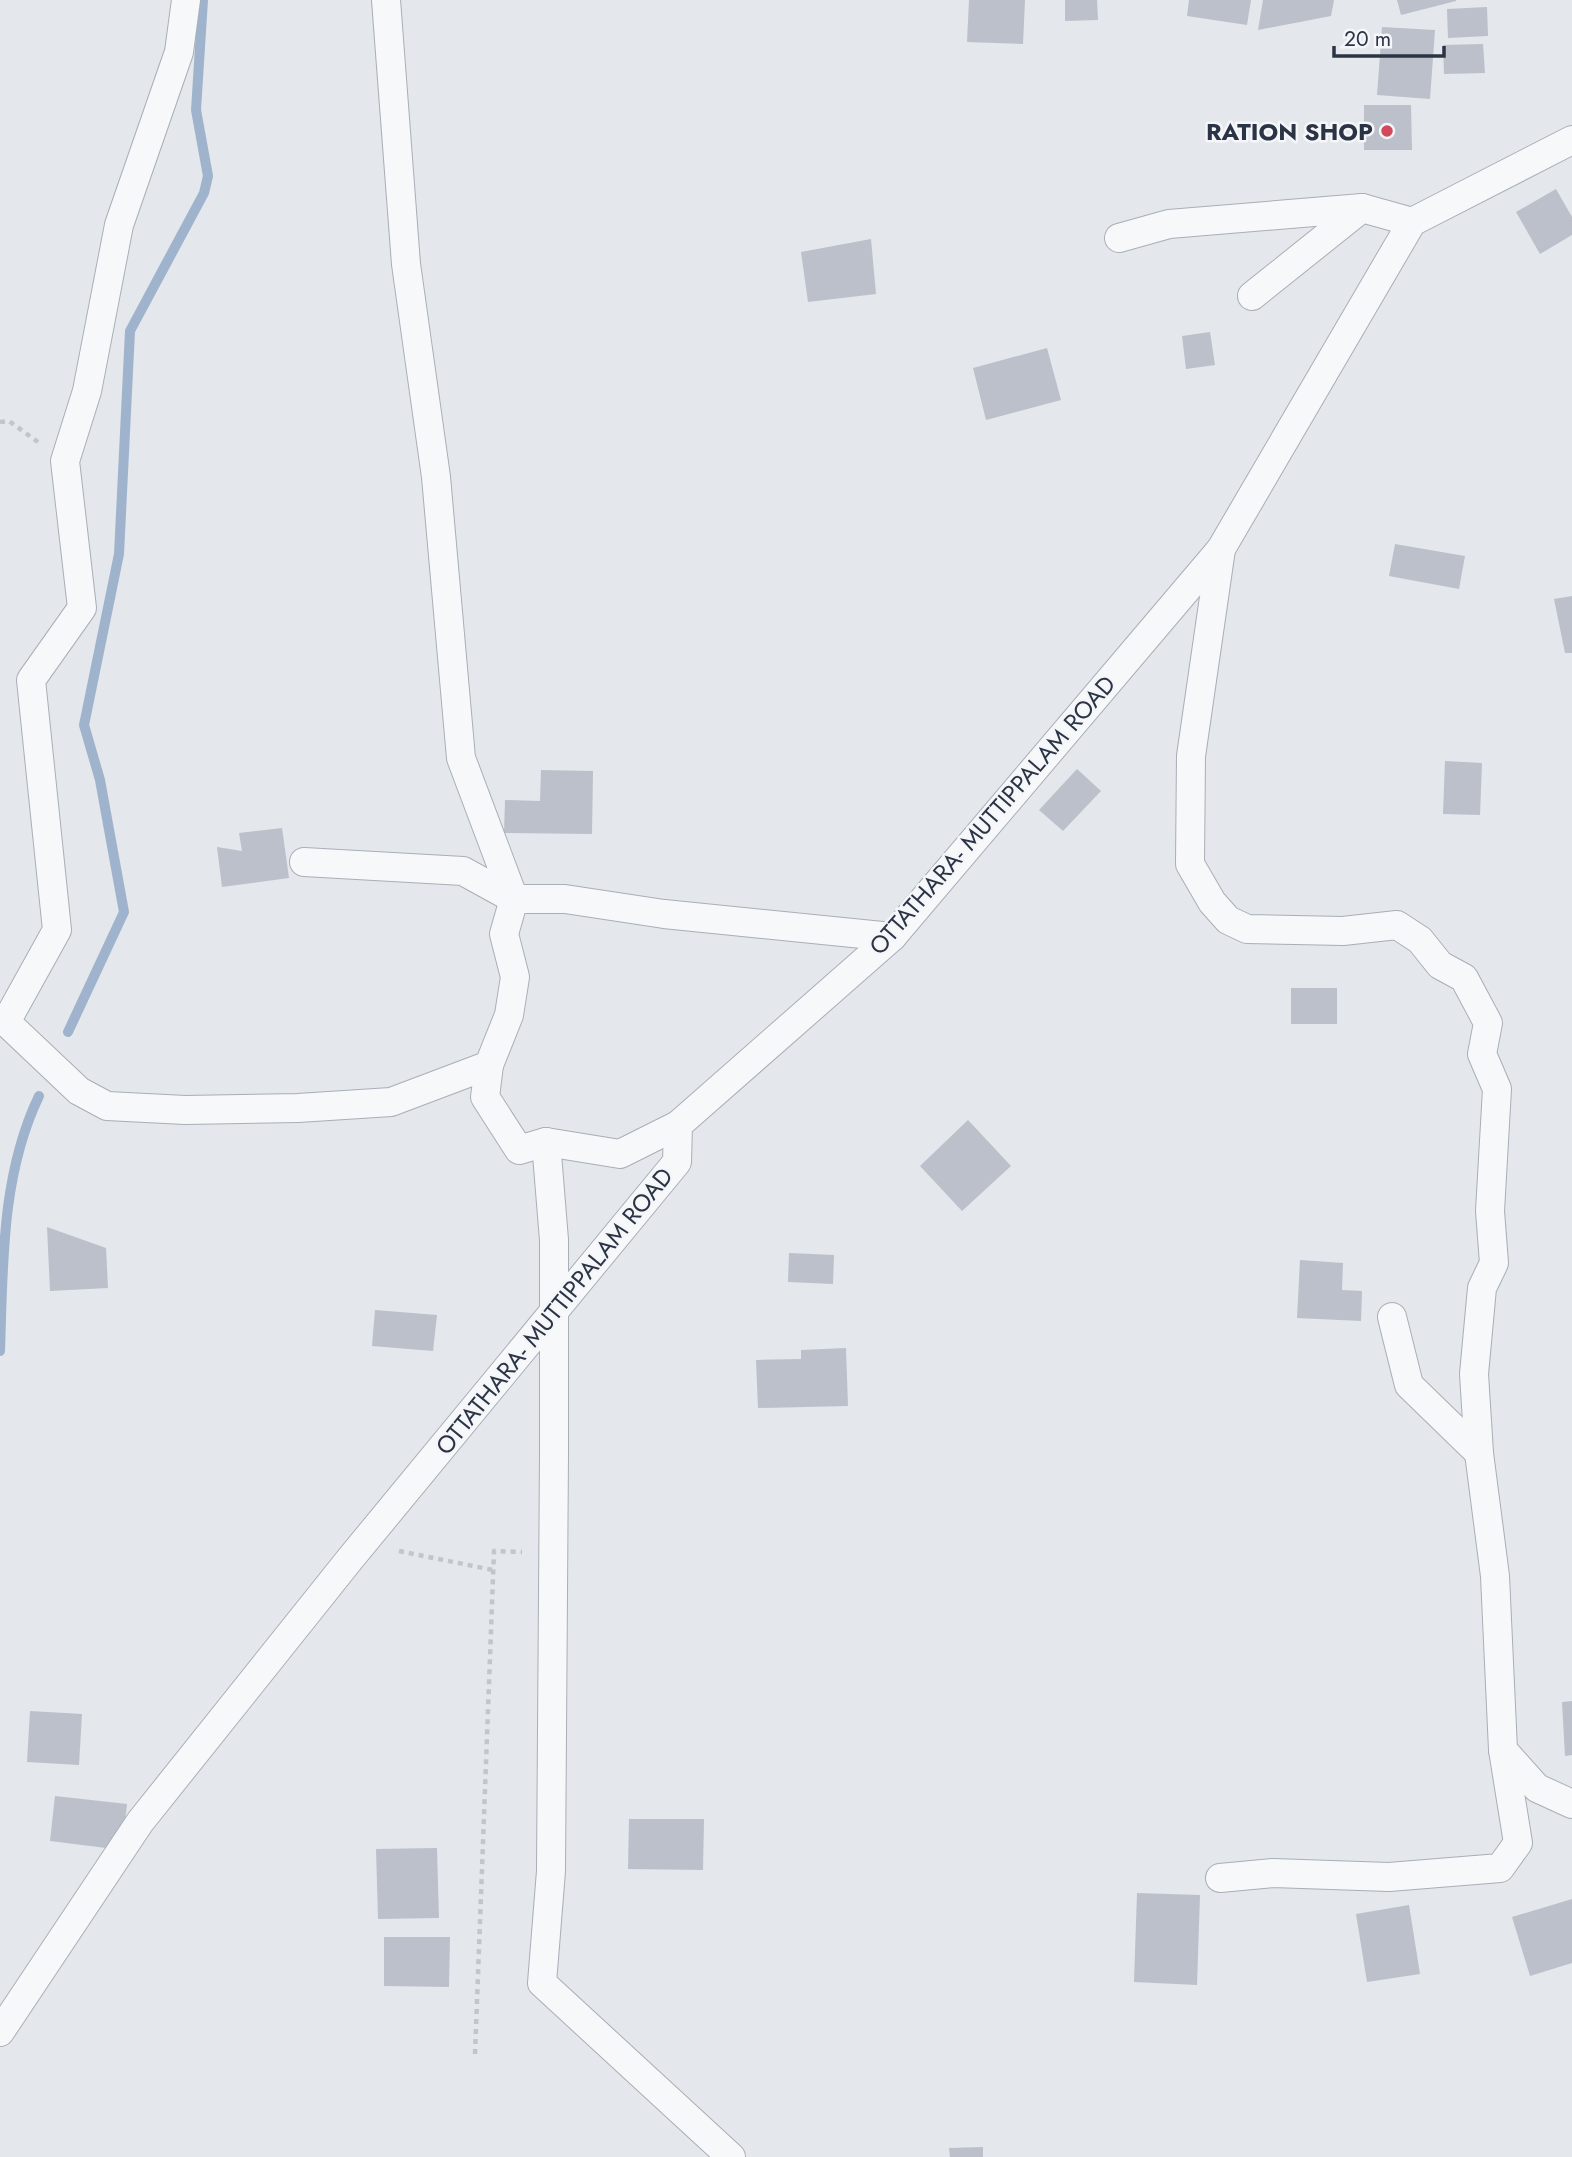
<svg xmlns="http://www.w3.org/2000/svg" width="1572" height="2157" font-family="Jost,sans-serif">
<rect width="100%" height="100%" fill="#e4e7ec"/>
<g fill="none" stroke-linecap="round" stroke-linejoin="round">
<g stroke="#9fb4cc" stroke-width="10">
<path d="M68,1032l56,-120 -24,-132 -16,-55 35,-171 11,-223 74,-138 4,-17 -12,-66 7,-110"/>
<path d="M0,1351c3,-86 1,-176 39,-255"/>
</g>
</g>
<g fill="#bbc0ca">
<path d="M969,0h56l-2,44 -56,-2z"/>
<path d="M1065,0h32l1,20 -33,1z"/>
<path d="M1189,0h62l-4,25 -60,-9z"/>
<path d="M1263,0h71l-3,16 -73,14z"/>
<path d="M1397,0h59v1l-55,14z"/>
<path d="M1487,7l1,29 -40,2 -1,-29z"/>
<path d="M1382,27l53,3 -5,69 -53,-4z"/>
<path d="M1483,44l2,29 -41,1 -1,-29z"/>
<path d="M1364,105h47l1,45h-48z"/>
<path d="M1556,189l16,28v18l-32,19 -24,-42z"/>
<path d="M871,239l5,55 -68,8 -7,-50z"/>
<path d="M1210,332l5,33 -29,4 -4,-33z"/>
<path d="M1047,348l14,52 -75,20 -13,-52z"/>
<path d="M1395,544l70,12 -6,33 -70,-13z"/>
<path d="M1572,596v57h-7l-11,-54z"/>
<path d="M1445,761l37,2 -2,52 -37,-1z"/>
<path d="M1077,769l24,22 -38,40 -24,-21z"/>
<path d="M541,770l52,1 -1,63 -88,-1 1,-33 35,1z"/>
<path d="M282,828l7,50 -67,9 -5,-40 25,4 -3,-18z"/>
<rect x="1291" y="988" width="46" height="36"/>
<path d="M968,1120l43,46 -49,45 -42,-45z"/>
<path d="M47,1227l59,21 2,40 -58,3z"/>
<path d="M789,1253l45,2 -1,29 -45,-2z"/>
<path d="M1300,1260l43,3 -1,27 20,1 -1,30 -64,-3z"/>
<path d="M375,1310l62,5 -4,36 -61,-5z"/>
<path d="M846,1348l2,58 -90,2 -2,-48 45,-1v-9z"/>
<path d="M1572,1701v54l-7,1 -3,-54z"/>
<path d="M30,1711l52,3 -3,51 -52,-3z"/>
<path d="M55,1796l72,8 -5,46 -72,-9z"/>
<path d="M629,1819h75l-1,51 -75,-1z"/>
<path d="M437,1848l2,70 -61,1 -2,-70z"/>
<path d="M1137,1893l63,2 -3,90 -63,-3z"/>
<path d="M1572,1899v64l-42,13 -18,-59z"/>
<path d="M1409,1905l11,69 -53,8 -11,-68z"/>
<path d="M384,1937h66l-1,50 -65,-1z"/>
<path d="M983,2147v10h-33l-1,-9z"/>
</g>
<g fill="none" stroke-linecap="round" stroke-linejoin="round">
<defs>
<g id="street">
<path d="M186,0l-7,52 -60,173 -32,166 -22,70 17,147 -51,72 26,250 -51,92 73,69 28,15 78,4 113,-2 93,-6 98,-37 20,-50 6,-38 -11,-43 10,-35h51l99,15 228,23"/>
<path d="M1119,238l50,-14 193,-16 50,14"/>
<path d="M1252,296l110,-88"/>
<path d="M1221,549l-30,207 -1,108 22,38 16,18 19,9 96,2 54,-6 23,15 20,25 24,13 24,45 -6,31 15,35 -7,122 4,52 -12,25 -8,86 5,79 16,123 8,174 34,38 35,16"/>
<path d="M304,862l159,9 51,28 -53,-141 -25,-281 -30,-213 -20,-264"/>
<path d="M489,1065l-4,32 34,53 27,-8 74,12 58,-29"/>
<path d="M546,1142l8,98v214l-3,417 -9,112 189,174"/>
<path d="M1392,1317l17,68 70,68"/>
<path d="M1220,1878l53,-5 116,4 111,-9 18,-25 -15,-93"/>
<path d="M0,2032l140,-210 210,-263 327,-397 1,-37 214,-188 329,-388 191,-327 160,-82"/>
</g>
</defs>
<use href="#street" stroke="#a9aeb7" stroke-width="30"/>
<g stroke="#c2c5cb" stroke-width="4.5" stroke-dasharray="5 5" stroke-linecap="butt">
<path d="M0,422l9,-1 29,21"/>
<path d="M399,1551l94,19"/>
<path d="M475,2054l19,-503 28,1"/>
</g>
<use href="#street" stroke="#f7f8fa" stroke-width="28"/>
</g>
<circle fill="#d1495b" stroke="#f4f6f9" stroke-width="2.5" cx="1387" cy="131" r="7"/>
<g text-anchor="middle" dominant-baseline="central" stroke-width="5" stroke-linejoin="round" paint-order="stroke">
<g font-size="24" font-weight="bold" fill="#2b3445" stroke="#f4f6f9" text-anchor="end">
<text x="1373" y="131">RATION SHOP</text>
</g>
<g font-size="24" fill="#2b3445" stroke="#f4f6f9">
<text transform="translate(992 815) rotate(-49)">OTTATHARA- MUTTIPPALAM ROAD</text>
<text transform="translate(554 1311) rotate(-51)">OTTATHARA- MUTTIPPALAM ROAD</text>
</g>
</g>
<path d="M1334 46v10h110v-10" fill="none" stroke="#2b3445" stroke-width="3.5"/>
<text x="1344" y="46" font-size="21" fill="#2b3445" stroke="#f4f6f9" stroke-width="5" paint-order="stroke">20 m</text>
</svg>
